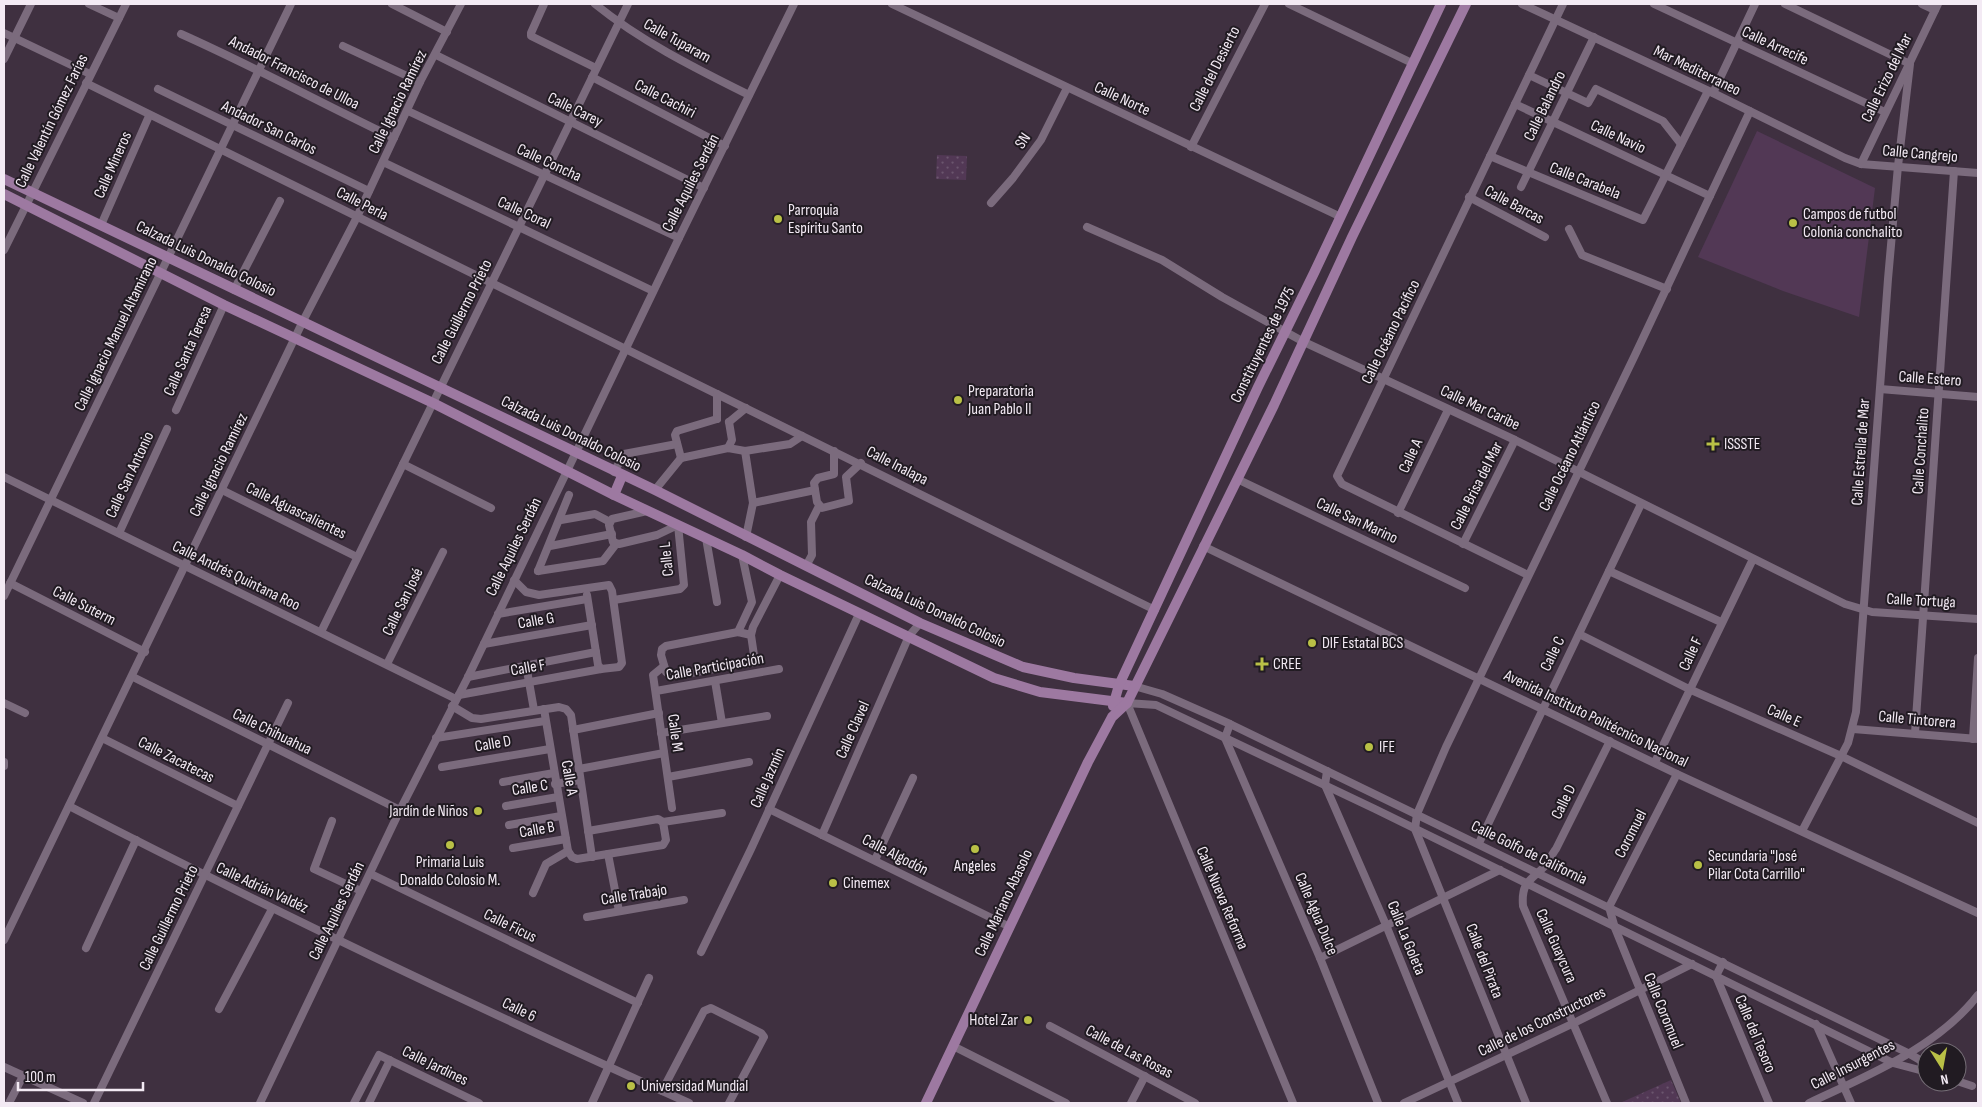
<svg xmlns="http://www.w3.org/2000/svg" width="1982" height="1107" font-family="'Sofia Sans Condensed',sans-serif">
<defs>
<pattern id="green-dots" width="8" height="8" patternUnits="userSpaceOnUse" patternTransform="scale(1.25)"><rect width="8" height="8" fill="#523855"/><path d="M2 2h.1M6 6h.1" fill="none" stroke="#6b556e" stroke-width="1.8" stroke-linecap="round"/></pattern>
</defs>
<rect width="100%" height="100%" fill="#3f3040"/>
<g fill="url(#green-dots)">
<path d="M937,155l30,1 -1,24 -30,-1z"/>
<path d="M1671,1080l10,23h-61z"/>
</g>
<path fill="#523855" d="M1757,131l118,57 -16,129 -76,-26 -85,-34z"/>
<g fill="none" stroke-linecap="round" stroke-linejoin="round">
<g stroke="#7b6b7d" stroke-width="8">
<path d="M89,4l30,14"/>
<path d="M392,4l55,28"/>
<path d="M544,4l-13,29v3l65,32"/>
<path d="M595,4c47,38 100,64 154,91"/>
<path d="M892,4l449,213"/>
<path d="M1289,4l123,59"/>
<path d="M1522,4l191,89 132,65 16,6 117,9"/>
<path d="M1654,4l231,108"/>
<path d="M1785,4l125,60 -12,102 -10,113 -32,433 -8,31 -46,88"/>
<path d="M1922,4l13,6"/>
<path d="M4,33l86,41"/>
<path d="M181,34c72,32 142,70 213,104"/>
<path d="M343,46l77,36"/>
<path d="M436,55l268,133"/>
<path d="M4,59l27,-55"/>
<path d="M1529,75l59,28 8,-14 67,32 18,23"/>
<path d="M592,77l133,69"/>
<path d="M86,83l1069,527"/>
<path d="M158,89l211,102"/>
<path d="M1713,93l42,-89"/>
<path d="M1515,104l195,92"/>
<path d="M408,111l271,127"/>
<path d="M1191,147l74,-143"/>
<path d="M1490,156l153,64 65,-129"/>
<path d="M383,162l270,129"/>
<path d="M1861,164l77,-160"/>
<path d="M1521,187l73,-150"/>
<path d="M1469,197l76,40"/>
<path d="M991,203l22,-25 28,-38 26,-52"/>
<path d="M101,225l48,-109"/>
<path d="M1087,227l75,33 60,37 82,45 211,98 330,164 27,8 106,7"/>
<path d="M1569,229l13,26 85,34"/>
<path d="M4,250l122,-246"/>
<path d="M234,290l46,-89"/>
<path d="M1880,389l98,8"/>
<path d="M176,410l48,-105"/>
<path d="M717,419v-25"/>
<path d="M729,422l17,-14"/>
<path d="M728,448l4,-8 -3,-18"/>
<path d="M745,451l8,52 -7,34"/>
<path d="M834,451v23l-16,4 -4,5 3,19 5,6 27,-7 -3,-24 15,-14"/>
<path d="M681,458l47,-10 17,3 45,-7 12,-8"/>
<path d="M681,458l-6,-23 2,-4 40,-12"/>
<path d="M403,464l88,44"/>
<path d="M614,472l10,-18 53,-10"/>
<path d="M4,477l452,222"/>
<path d="M1237,479l228,109"/>
<path d="M222,490l135,67"/>
<path d="M655,490l26,-32"/>
<path d="M753,503l62,-13"/>
<path d="M1398,513l50,-103"/>
<path d="M561,520l34,-6 15,8"/>
<path d="M119,533l48,-104"/>
<path d="M706,538l11,64"/>
<path d="M1463,544l52,-104"/>
<path d="M550,546l62,-12"/>
<path d="M1203,546l474,228 301,139"/>
<path d="M806,566l6,-11 -1,-33 8,-16"/>
<path d="M538,571l65,-10 13,-17"/>
<path d="M538,571l31,-76"/>
<path d="M1609,571l112,51"/>
<path d="M1528,575l-186,-91 -5,-8 226,-472"/>
<path d="M10,583l135,69"/>
<path d="M587,595l11,70 3,4"/>
<path d="M4,596l287,-592"/>
<path d="M614,600l66,-11 4,-4 -6,-60 -21,10 -38,9 -6,-2 -4,-17 3,-6 35,-8"/>
<path d="M498,614l89,-15"/>
<path d="M321,632l307,-628"/>
<path d="M738,632l14,-30 -10,-47"/>
<path d="M1579,634l110,55 152,67 137,67"/>
<path d="M751,635l-13,-3 -72,14 -4,3 -1,6 5,17 7,4 82,-14 -4,-27 2,-8 27,-52"/>
<path d="M484,644l108,-19"/>
<path d="M387,664l56,-112"/>
<path d="M526,665l8,45"/>
<path d="M664,666l-11,9 19,133"/>
<path d="M133,677l267,133"/>
<path d="M468,677l128,-25"/>
<path d="M715,681l7,42"/>
<path d="M1134,686l28,8 68,30 678,329 12,7 7,10"/>
<path d="M656,691l123,-22"/>
<path d="M459,695l142,-26 18,-2 3,-4 -10,-72 -3,-6 -70,10 -13,-3 -12,-12"/>
<path d="M4,703l21,10"/>
<path d="M452,706l20,12 9,1 78,-12 7,2 5,6 21,142"/>
<path d="M544,709l24,142 4,6 5,2 86,-14 3,-5 -3,-18"/>
<path d="M1230,724l-5,14 95,220 58,145"/>
<path d="M1853,729l125,10"/>
<path d="M573,730l86,-17"/>
<path d="M661,733l106,-17"/>
<path d="M1915,733l39,-562"/>
<path d="M102,738l136,68"/>
<path d="M436,738l109,-17"/>
<path d="M1973,739l5,-81"/>
<path d="M4,762v4"/>
<path d="M1655,762l98,-203"/>
<path d="M442,767l108,-18"/>
<path d="M579,769l85,-16"/>
<path d="M1327,771l-2,14 61,140 72,178"/>
<path d="M1677,774l-68,133 6,21 71,175"/>
<path d="M668,777l81,-15"/>
<path d="M503,782l51,-9"/>
<path d="M555,784l25,-4"/>
<path d="M69,806c204,105 411,203 620,297"/>
<path d="M506,806l52,-9"/>
<path d="M769,809l241,118"/>
<path d="M332,821l-18,48 47,22"/>
<path d="M663,822l59,-9"/>
<path d="M509,825l52,-9"/>
<path d="M588,831l70,-12 5,3"/>
<path d="M822,835l87,-199 11,-13"/>
<path d="M1479,843l162,-339"/>
<path d="M513,848l53,-9"/>
<path d="M608,854l11,57"/>
<path d="M875,860l38,-82"/>
<path d="M371,874l267,129"/>
<path d="M533,893l13,-29 22,-13"/>
<path d="M587,917l97,-17"/>
<path d="M4,940l299,-619 54,-104 63,-135 41,-78"/>
<path d="M86,948l50,-108"/>
<path d="M701,952l50,-103 108,-235"/>
<path d="M1320,958l180,-88"/>
<path d="M1723,962l-7,14 53,127"/>
<path d="M219,1009l53,-100"/>
<path d="M1816,1024l35,79"/>
<path d="M1050,1026l145,77"/>
<path d="M953,1046l113,57"/>
<path d="M4,1067l79,36"/>
<path d="M1957,1081l15,5"/>
<path d="M662,1091l42,-80 7,-3 50,25 3,4 -35,66"/>
<path d="M9,1103l14,-27"/>
<path d="M94,1103l194,-400"/>
<path d="M260,1103l140,-293 68,-133 211,-439 115,-234"/>
<path d="M354,1103l25,-48 100,48"/>
<path d="M369,1103l21,-43"/>
<path d="M592,1103l57,-125"/>
<path d="M1131,1103l14,-27"/>
<path d="M1293,1103l-166,-400 29,2 219,104 518,254 34,9"/>
<path d="M1404,1103l170,-80 118,-59"/>
<path d="M1526,1103l-111,-274 2,-15 29,-67 189,-392 115,-244"/>
<path d="M1607,1103l-84,-197c-2,-24 7,-25 22,-40 4,-5 7,-12 11,-17l54,-108"/>
<path d="M1809,1103c59,-28 128,-55 169,-108"/>
</g>
<g stroke="#9d79a1" stroke-width="10">
<path d="M4,179l651,311 265,133 103,44 51,11 60,8"/>
<path d="M4,194l220,111 209,98 181,92 128,60 38,20 214,103 46,14 87,11"/>
<path d="M614,495l8,-19"/>
<path d="M1113,706l6,-21 139,-298 56,-114 127,-269"/>
<path d="M926,1103l162,-341 24,-45 15,-14 147,-298 78,-168 114,-233"/>
</g>
</g>
<g fill="#b9c046" stroke="#211b22" stroke-width="2">
<circle cx="778" cy="219" r="5"/>
<circle cx="1793" cy="223" r="5"/>
<circle cx="958" cy="400" r="5"/>
<path d="M1710.5 436.5h5v5h5v5h-5v5h-5v-5h-5v-5h5z"/>
<circle cx="1312" cy="643" r="5"/>
<path d="M1259.5 656.5h5v5h5v5h-5v5h-5v-5h-5v-5h5z"/>
<circle cx="1369" cy="747" r="5"/>
<circle cx="478" cy="811" r="5"/>
<circle cx="450" cy="845" r="5"/>
<circle cx="975" cy="849" r="5"/>
<circle cx="1698" cy="865" r="5"/>
<circle cx="833" cy="883" r="5"/>
<circle cx="1028" cy="1020" r="5"/>
<circle cx="631" cy="1086" r="5"/>
</g>
<g text-anchor="middle" dominant-baseline="central" stroke-width="4" stroke-linejoin="round" paint-order="stroke">
<g font-size="16" fill="#f3eaf4" stroke="#211b22">
<text transform="translate(677 41) rotate(29)">Calle Tuparam</text>
<text transform="translate(1775 46) rotate(25)">Calle Arrecife</text>
<text transform="translate(1215 69) rotate(-63)">Calle del Desierto</text>
<text transform="translate(1697 71) rotate(26)">Mar Mediterraneo</text>
<text transform="translate(294 73) rotate(27)">Andador Francisco de Ulloa</text>
<text transform="translate(1887 78) rotate(-64)">Calle Erizo del Mar</text>
<text transform="translate(665 99) rotate(27)">Calle Cachiri</text>
<text transform="translate(1122 99) rotate(25)">Calle Norte</text>
<text transform="translate(398 102) rotate(-64)">Calle Ignacio Ramírez</text>
<text transform="translate(1545 106) rotate(-64)">Calle Balandro</text>
<text transform="translate(575 110) rotate(26)">Calle Carey</text>
<text transform="translate(52 121) rotate(-64)">Calle Valentín Gómez Farías</text>
<text transform="translate(269 128) rotate(26)">Andador San Carlos</text>
<text transform="translate(1618 137) rotate(25)">Calle Navio</text>
<text transform="translate(1023 141) rotate(-55)">SN</text>
<text transform="translate(1920 154) rotate(5)">Calle Cangrejo</text>
<text transform="translate(549 163) rotate(25)">Calle Concha</text>
<text transform="translate(113 165) rotate(-66)">Calle Mineros</text>
<text transform="translate(1585 181) rotate(22)">Calle Carabela</text>
<text transform="translate(691 183) rotate(-63)">Calle Aquiles Serdán</text>
<text transform="translate(362 204) rotate(27)">Calle Perla</text>
<text transform="translate(1514 205) rotate(28)">Calle Barcas</text>
<text transform="translate(524 213) rotate(25)">Calle Coral</text>
<text transform="translate(206 259) rotate(26)">Calzada Luis Donaldo Colosio</text>
<text transform="translate(462 312) rotate(-63)">Calle Guillermo Prieto</text>
<text transform="translate(1391 332) rotate(-64)">Calle Océano Pacífico</text>
<text transform="translate(116 334) rotate(-64)">Calle Ignacio Manuel Altamirano</text>
<text transform="translate(1263 345) rotate(-64)">Constituyentes de 1975</text>
<text transform="translate(188 351) rotate(-66)">Calle Santa Teresa</text>
<text transform="translate(1930 379) rotate(4)">Calle Estero</text>
<text transform="translate(1480 408) rotate(25)">Calle Mar Caribe</text>
<text transform="translate(571 434) rotate(26)">Calzada Luis Donaldo Colosio</text>
<text transform="translate(1921 451) rotate(-86)">Calle Conchalito</text>
<text transform="translate(1861 452) rotate(-86)">Calle Estrella de Mar</text>
<text transform="translate(1411 456) rotate(-65)">Calle A</text>
<text transform="translate(1570 456) rotate(-64)">Calle Océano Atlántico</text>
<text transform="translate(219 465) rotate(-64)">Calle Ignacio Ramírez</text>
<text transform="translate(897 466) rotate(27)">Calle Inalapa</text>
<text transform="translate(130 475) rotate(-65)">Calle San Antonio</text>
<text transform="translate(1477 486) rotate(-63)">Calle Brisa del Mar</text>
<text transform="translate(296 511) rotate(26)">Calle Aguascalientes</text>
<text transform="translate(1357 521) rotate(25)">Calle San Marino</text>
<text transform="translate(514 547) rotate(-64)">Calle Aquiles Serdán</text>
<text transform="translate(667 559) rotate(-96)">Calle L</text>
<text transform="translate(236 576) rotate(26)">Calle Andrés Quintana Roo</text>
<text transform="translate(1921 601) rotate(3)">Calle Tortuga</text>
<text transform="translate(403 602) rotate(-64)">Calle San José</text>
<text transform="translate(84 606) rotate(27)">Calle Suterm</text>
<text transform="translate(935 611) rotate(25)">Calzada Luis Donaldo Colosio</text>
<text transform="translate(536 621) rotate(-10)">Calle G</text>
<text transform="translate(1553 654) rotate(-64)">Calle C</text>
<text transform="translate(1691 654) rotate(-65)">Calle F</text>
<text transform="translate(715 667) rotate(-10)">Calle Participación</text>
<text transform="translate(528 668) rotate(-10)">Calle F</text>
<text transform="translate(1784 716) rotate(24)">Calle E</text>
<text transform="translate(1596 719) rotate(26)">Avenida Instituto Politécnico Nacional</text>
<text transform="translate(1917 720) rotate(5)">Calle Tintorera</text>
<text transform="translate(853 730) rotate(-66)">Calle Clavel</text>
<text transform="translate(272 732) rotate(26)">Calle Chihuahua</text>
<text transform="translate(675 733) rotate(82)">Calle M</text>
<text transform="translate(493 744) rotate(-10)">Calle D</text>
<text transform="translate(176 760) rotate(27)">Calle Zacatecas</text>
<text transform="translate(569 778) rotate(80)">Calle A</text>
<text transform="translate(768 778) rotate(-66)">Calle Jazmín</text>
<text transform="translate(530 788) rotate(-9)">Calle C</text>
<text transform="translate(1564 802) rotate(-64)">Calle D</text>
<text transform="translate(537 830) rotate(-10)">Calle B</text>
<text transform="translate(1631 834) rotate(-63)">Coromuel</text>
<text transform="translate(1529 853) rotate(26)">Calle Golfo de California</text>
<text transform="translate(895 855) rotate(27)">Calle Algodón</text>
<text transform="translate(262 888) rotate(25)">Calle Adrián Valdéz</text>
<text transform="translate(634 895) rotate(-9)">Calle Trabajo</text>
<text transform="translate(1222 898) rotate(67)">Calle Nueva Reforma</text>
<text transform="translate(1004 903) rotate(-65)">Calle Mariano Abasolo</text>
<text transform="translate(337 911) rotate(-64)">Calle Aquiles Serdán</text>
<text transform="translate(1316 914) rotate(67)">Calle Agua Dulce</text>
<text transform="translate(169 918) rotate(-64)">Calle Guillermo Prieto</text>
<text transform="translate(510 926) rotate(26)">Calle Ficus</text>
<text transform="translate(1406 938) rotate(68)">Calle La Goleta</text>
<text transform="translate(1556 946) rotate(66)">Calle Guaycura</text>
<text transform="translate(1484 961) rotate(69)">Calle del Pirata</text>
<text transform="translate(519 1010) rotate(26)">Calle 6</text>
<text transform="translate(1663 1011) rotate(68)">Calle Coromuel</text>
<text transform="translate(1542 1022) rotate(-26)">Calle de los Constructores</text>
<text transform="translate(1755 1034) rotate(67)">Calle del Tesoro</text>
<text transform="translate(1129 1052) rotate(28)">Calle de Las Rosas</text>
<text transform="translate(1853 1065) rotate(-27)">Calle Insurgentes</text>
<text transform="translate(435 1066) rotate(26)">Calle Jardines</text>
</g>
<g font-size="16" fill="#f3eaf4" stroke="#211b22" text-anchor="start">
<text x="788" y="210">Parroquia<tspan x="788" dy="18">Espíritu Santo</tspan></text>
<text x="1803" y="214">Campos de futbol<tspan x="1803" dy="18">Colonia conchalito</tspan></text>
<text x="968" y="391">Preparatoria<tspan x="968" dy="18">Juan Pablo II</tspan></text>
<text x="1724" y="444">ISSSTE</text>
<text x="1322" y="643">DIF Estatal BCS</text>
<text x="1273" y="664">CREE</text>
<text x="1379" y="747">IFE</text>
<text x="468" y="811" text-anchor="end">Jardín de Niños</text>
<text x="1708" y="856">Secundaria "José<tspan x="1708" dy="18">Pilar Cota Carrillo"</tspan></text>
<text x="450" y="862" text-anchor="middle">Primaria Luis<tspan x="450" dy="18">Donaldo Colosio M.</tspan></text>
<text x="975" y="866" text-anchor="middle">Angeles</text>
<text x="843" y="883">Cinemex</text>
<text x="1018" y="1020" text-anchor="end">Hotel Zar</text>
<text x="641" y="1086">Universidad Mundial</text>
</g>
</g>
<rect width="1982" height="1107" fill="none" stroke="#f3eaf4" stroke-width="10"/>
<g transform="translate(1942 1067) rotate(169)"><circle r="24" fill="#211b22" stroke="#756e76"/>
<path d="M0-4L9 19L0 12L-9 19Z" fill="#b9c046"/>
<text y="-8" font-size="14" font-weight="bold" text-anchor="middle" fill="#f3eaf4">N</text>
</g>
<path d="M18 1082v8h125v-8" fill="none" stroke="#f3eaf4" stroke-width="2.5"/>
<text x="25" y="1082" font-size="15" fill="#f3eaf4" stroke="#211b22" stroke-width="4" paint-order="stroke">100 m</text>
</svg>
